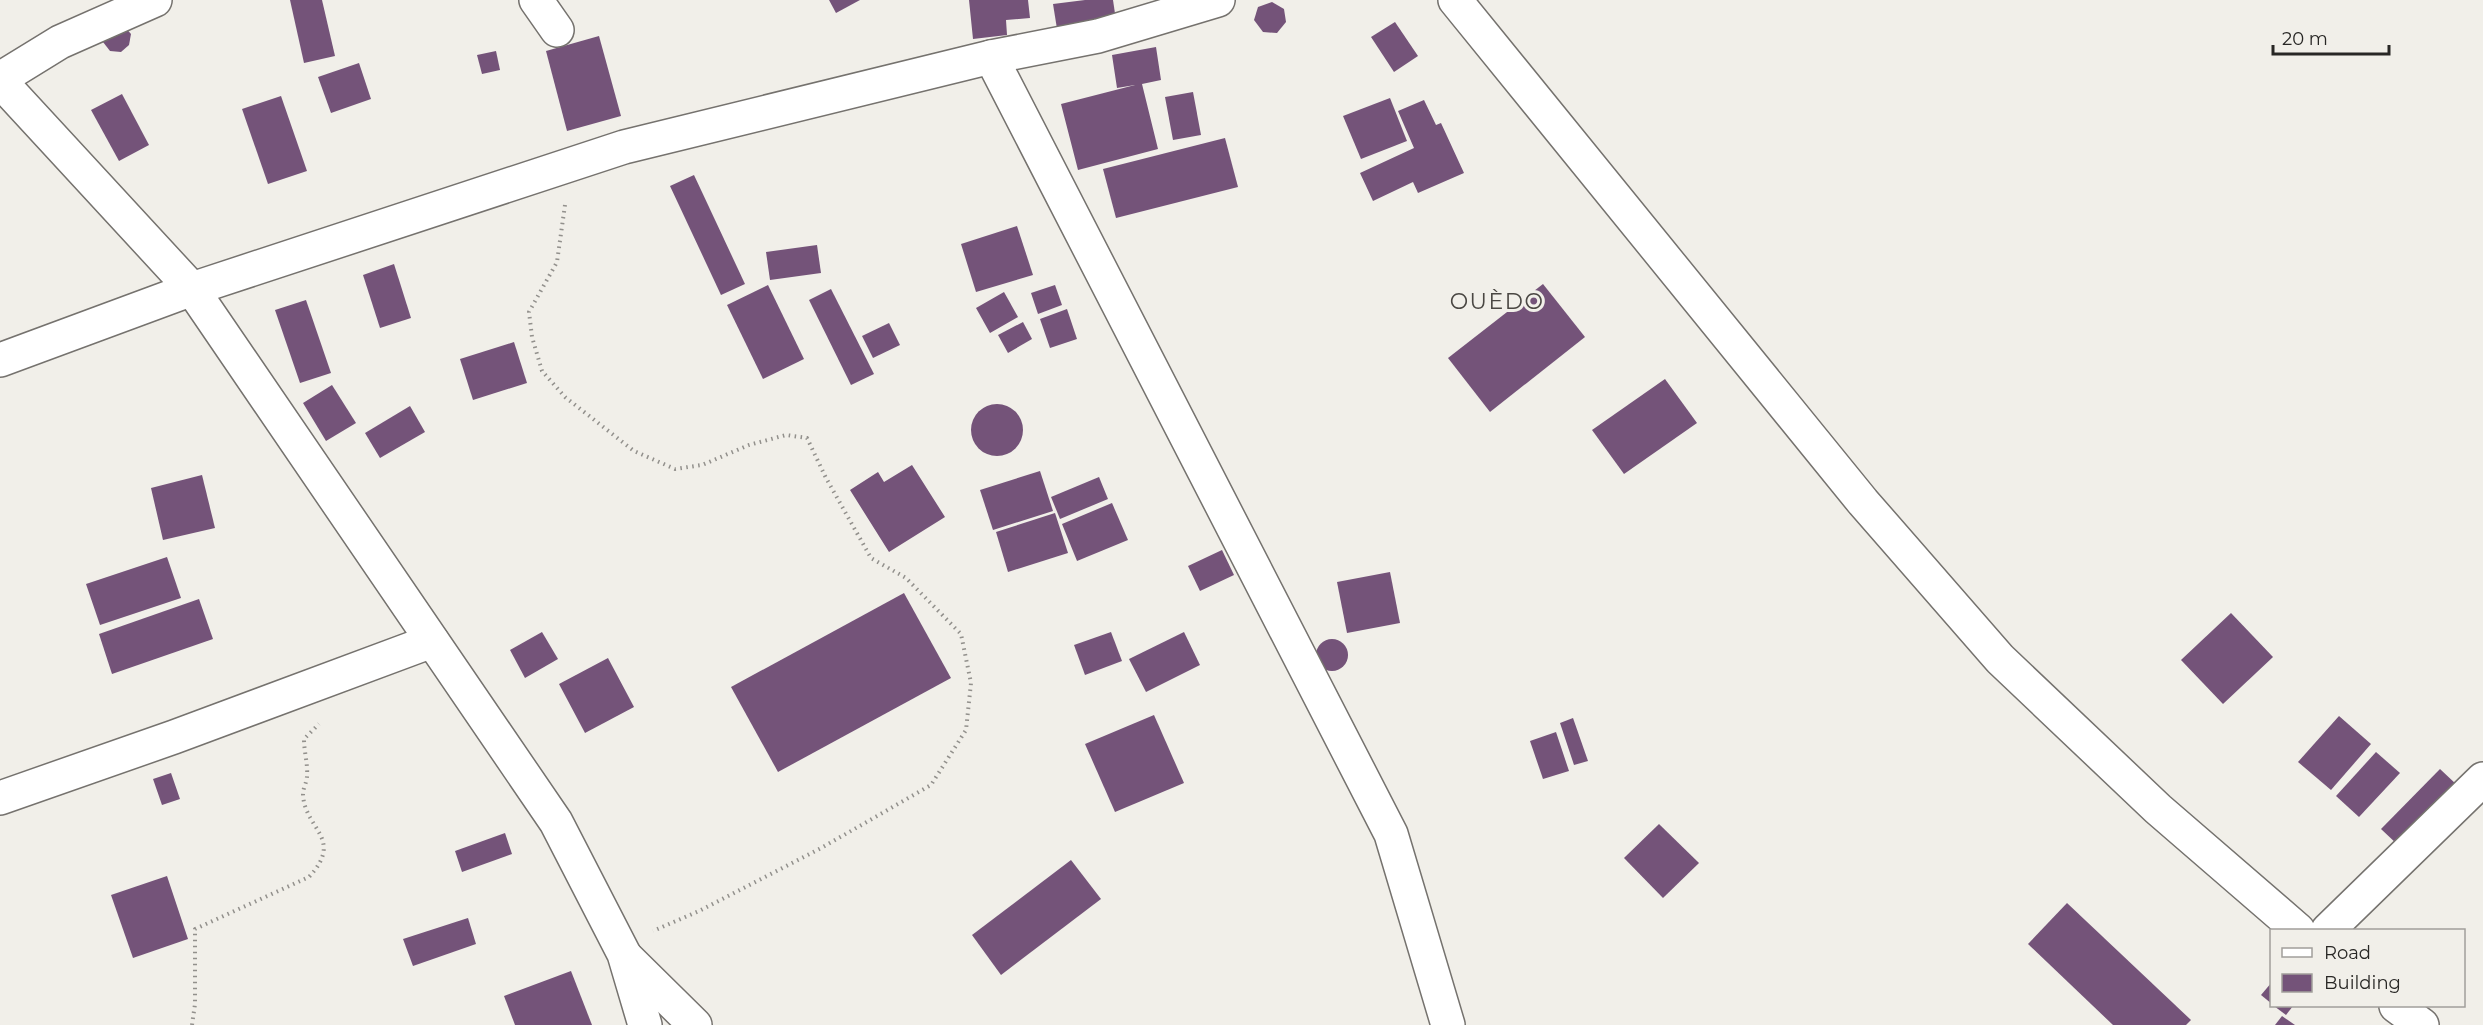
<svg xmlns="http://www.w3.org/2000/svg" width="2483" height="1025" font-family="Montserrat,sans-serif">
<rect width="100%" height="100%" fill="#f1efe9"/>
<g fill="#745379">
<path d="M290,0h32l13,56 -31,7z"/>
<path d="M829,0h31l-24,13z"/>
<path d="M969,0h59l2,18 -24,2 1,15 -34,4z"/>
<path d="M1085,0h28l4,27 -59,8 -5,-31z"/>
<path d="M1272,2l12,7 2,13 -9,11 -14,-1 -9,-12 4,-13z"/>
<path d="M1395,22l23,34 -24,16 -23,-35z"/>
<path d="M124,26l7,8 -2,11 -8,7 -11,-1 -7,-9 1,-11z"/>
<path d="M599,36l22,80 -54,15 -21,-80z"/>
<path d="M1156,47l5,33 -19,4 16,65 -80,21 -17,-66 74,-19 -18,3 -5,-33z"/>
<path d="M496,51l4,19 -18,4 -5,-19z"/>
<path d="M359,63l12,36 -40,14 -13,-36z"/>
<path d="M1193,92l8,43 -28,5 -8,-43z"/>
<path d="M122,94l27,51 -30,16 -28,-51z"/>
<path d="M281,96l26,75 -39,13 -26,-75z"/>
<path d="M1390,98l17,43 -46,18 -18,-43z"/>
<path d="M1424,100l12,25 5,-2 23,50 -46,20 -5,-11 -40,19 -13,-28 54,-25 -16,-37z"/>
<path d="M1225,138l13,49 -122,31 -13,-49z"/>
<path d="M694,175l51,109 -24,11 -51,-109z"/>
<path d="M1017,226l16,49 -57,17 -15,-48z"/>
<path d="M817,245l4,28 -51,7 -4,-28z"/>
<path d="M394,264l17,54 -31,10 -17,-53z"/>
<path d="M1543,284l42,53 -95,75 -42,-54z"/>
<path d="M768,285l36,74 -41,20 -36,-74z"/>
<path d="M1055,285l7,20 -24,9 -7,-21z"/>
<path d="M831,289l43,85 -23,11 -42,-85z"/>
<path d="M1004,292l14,25 -28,16 -14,-25z"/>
<path d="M306,300l25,73 -31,10 -25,-73z"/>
<path d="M1067,309l10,30 -27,9 -10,-29z"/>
<path d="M1023,322l9,17 -24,14 -10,-18z"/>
<path d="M889,323l11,22 -27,13 -11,-22z"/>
<path d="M514,342l13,41 -54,17 -13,-41z"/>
<path d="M1665,379l32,44 -73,51 -32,-44z"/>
<path d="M332,385l24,38 -30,18 -23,-38z"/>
<circle cx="997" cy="430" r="26"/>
<path d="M410,406l15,26 -45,26 -15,-25z"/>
<path d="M912,465l33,52 -56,35 -39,-62 28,-18 6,10z"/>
<path d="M1040,471l13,40 -60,19 -13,-40z"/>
<path d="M202,475l13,53 -52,12 -12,-52z"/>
<path d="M1099,477l9,22 -48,20 -9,-22z"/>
<path d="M1112,503l16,37 -51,21 -15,-37z"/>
<path d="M1055,513l13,40 -60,19 -12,-40z"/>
<path d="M1222,550l12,25 -34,16 -12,-25z"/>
<path d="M167,557l14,41 -81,27 -14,-41z"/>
<path d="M1390,572l10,51 -53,10 -10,-51z"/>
<path d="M904,593l47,85 -173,94 -47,-85z"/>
<path d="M199,599l14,40 -101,35 -13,-40z"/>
<path d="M2231,613l42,44 -50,47 -42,-44z"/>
<path d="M542,632l16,27 -33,19 -15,-28z"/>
<path d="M1111,632l11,29 -37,14 -11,-30z"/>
<path d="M1184,632l16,33 -54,27 -17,-33z"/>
<circle cx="1332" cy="655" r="16"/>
<path d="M608,658l26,49 -49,26 -26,-49z"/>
<path d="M1154,715l30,68 -69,29 -30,-68z"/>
<path d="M2339,716l32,28 -40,46 -33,-28z"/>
<path d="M1573,718l15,43 -14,4 -14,-42z"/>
<path d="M1556,732l13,39 -26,8 -13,-38z"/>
<path d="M2376,752l24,21 -41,44 -23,-21z"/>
<path d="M2440,769l17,16 -59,60 -17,-16z"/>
<path d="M171,773l9,26 -18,6 -9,-26z"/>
<path d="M1659,824l40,39 -36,35 -39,-40z"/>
<path d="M505,833l7,21 -50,18 -7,-21z"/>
<path d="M1071,860l30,39 -100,76 -29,-40z"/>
<path d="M167,876l21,63 -55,19 -22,-63z"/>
<path d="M2067,903l124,117 -5,5h-73l-85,-81z"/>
<path d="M468,918l8,26 -63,22 -10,-27z"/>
<path d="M571,971l21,54h-77l-11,-29z"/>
<path d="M2272,982v22l-11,-9z"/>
<path d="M2274,1006h19l-7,9z"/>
<path d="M2282,1016l13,9h-20z"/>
</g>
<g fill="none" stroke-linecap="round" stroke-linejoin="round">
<defs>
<g id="minor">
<path d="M536,0l21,30"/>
<path d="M1455,0l408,502 137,157 158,150 140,121"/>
<path d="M991,57l400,777 57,191"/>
<path d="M0,79l60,-37 95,-42"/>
<path d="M0,81l192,208 364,533 68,132 21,71"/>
<path d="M0,360l192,-71 432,-142 367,-90 107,-21 120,-36"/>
<path d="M0,798l174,-61 258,-96"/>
<path d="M2328,930l155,-151"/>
<path d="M626,957l69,68"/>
<path d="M2396,1006l26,19"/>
</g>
</defs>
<use href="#minor" stroke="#75726e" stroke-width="36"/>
<g stroke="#92908c" stroke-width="4" stroke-dasharray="1.5 4.5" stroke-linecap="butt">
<path d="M565,205l-8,57 -28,50 3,25 10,34 23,26 69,54 41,18 27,-4 47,-20 37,-10 21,3 19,40 45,80 35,20 55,56 10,49 -5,47 -35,55 -108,62 -124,64 -46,20"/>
<path d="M192,1025l3,-21v-75l114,-52c36,-39 -5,-48 -6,-83 0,-6 4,-12 4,-18 1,-12 -3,-24 -3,-37l15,-15"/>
</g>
<use href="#minor" stroke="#fff" stroke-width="33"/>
</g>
<g text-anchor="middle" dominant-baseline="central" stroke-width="6" stroke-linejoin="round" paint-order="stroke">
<g font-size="22" letter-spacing="1.5" fill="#4a4743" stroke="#f1efe9">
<text x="1497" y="301">OUÈDO</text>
</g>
</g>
<rect x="2270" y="929" width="195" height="78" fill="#f1efe9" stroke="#a19f9b" stroke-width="1.5"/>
<rect x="2282" y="948" width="30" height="9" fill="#ffffff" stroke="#a19f9b" stroke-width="1.5"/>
<text x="2324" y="959" font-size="18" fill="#282725">Road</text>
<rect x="2282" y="974" width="30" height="18" fill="#745379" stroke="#a19f9b" stroke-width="1.5"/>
<text x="2324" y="989" font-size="18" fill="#282725">Building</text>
<path d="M2273 45v9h116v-9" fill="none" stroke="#282725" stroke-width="3"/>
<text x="2282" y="45" font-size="18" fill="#282725" stroke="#f1efe9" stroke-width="4.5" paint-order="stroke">20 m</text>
</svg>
